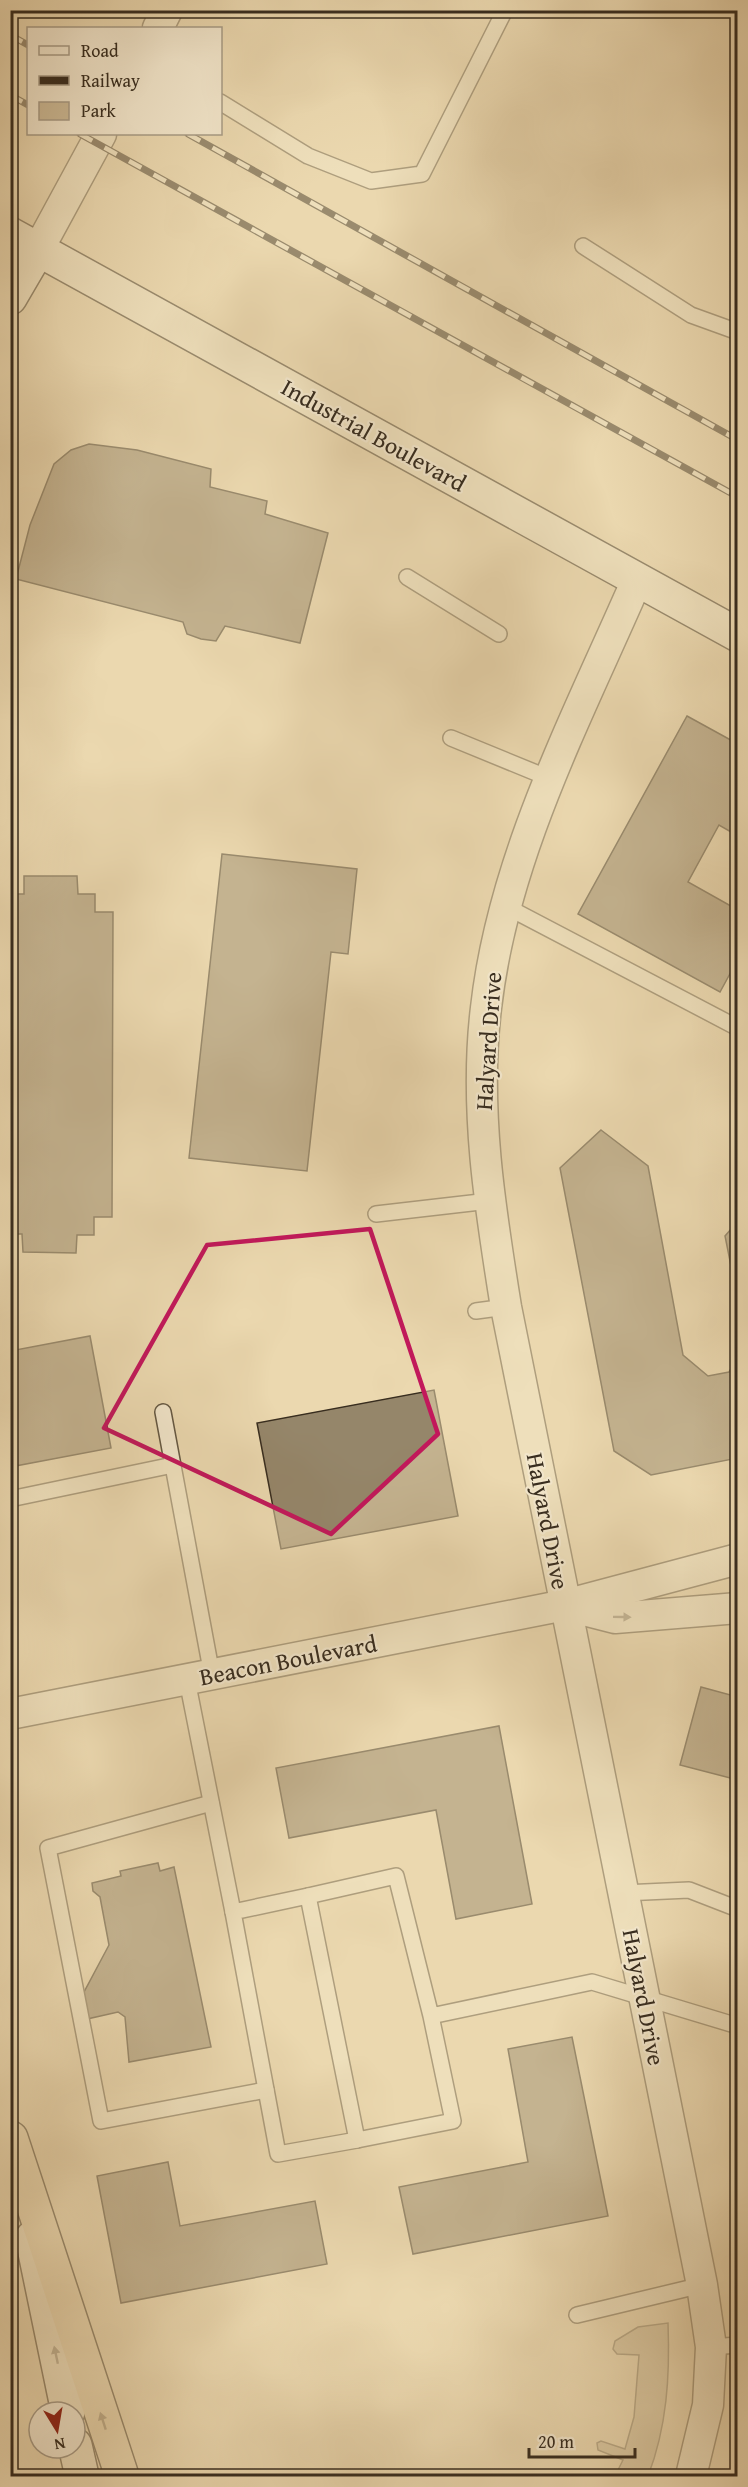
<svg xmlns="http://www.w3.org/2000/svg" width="748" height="2487" font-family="'Gentium Book Plus',serif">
<rect width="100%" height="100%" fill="#ebd8af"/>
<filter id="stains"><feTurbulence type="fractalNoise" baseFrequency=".00333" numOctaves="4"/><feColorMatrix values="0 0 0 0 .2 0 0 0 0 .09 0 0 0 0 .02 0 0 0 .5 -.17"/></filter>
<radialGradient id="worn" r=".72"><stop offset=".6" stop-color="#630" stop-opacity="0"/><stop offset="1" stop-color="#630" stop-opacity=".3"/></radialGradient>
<path fill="#cdbb97" stroke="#82745b" stroke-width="1.5" d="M668,2323c2,53 -1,104 -20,153h-33l8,-16 -25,-10 -1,-7 4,-2 24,8 9,-32 5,-62 -22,-1 -4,-5 2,-8 23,-14z"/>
<g fill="#95866a" stroke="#382d1f" stroke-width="1.5">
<path d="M89,444l48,6 74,19 -1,18 57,14 -2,13 63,19 -28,110 -75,-17 -9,15 -15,-2 -14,-5 -4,-12 -167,-43 14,-54 24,-61 17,-14z"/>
<path d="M687,716l51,28v92l-19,-11 -31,57 50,28v49l-18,33 -142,-78z"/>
<path d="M222,854l135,15 -9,85 -17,-2 -24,219 -118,-13z"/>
<path d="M24,876h53l1,18h17v18h18l-1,305h-18v18h-17l-1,18 -53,-1 -1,-18h-12v-340h14z"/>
<path d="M601,1130l47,36 35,189 25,21 21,-4 9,-15v101l-87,17 -37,-24 -54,-283z"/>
<path d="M738,1221v80l-13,-65z"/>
<path d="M90,1336l21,112 -101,19v-116z"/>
<path d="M434,1390l24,126 -177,33 -24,-126z"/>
<path d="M701,1687l37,10v83l-58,-15z"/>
<path d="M499,1726l33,178 -76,15 -20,-109 -147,28 -13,-70z"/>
<path d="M158,1863l2,8 14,-4 37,180 -82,15 -4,-45 -7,-5 -31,7 -4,-25 26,-49 -9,-48 -7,-6 -1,-8 29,-7 -1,-5z"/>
<path d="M572,2037l36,179 -195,38 -14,-67 129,-25 -20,-113z"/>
<path d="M168,2162l12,64 135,-25 12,63 -206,39 -24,-127z"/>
</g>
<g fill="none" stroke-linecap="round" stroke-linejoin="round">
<defs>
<g id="service">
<path d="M220,102l88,54 63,25 51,-7 83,-164"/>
<path d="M583,246l108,69 47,17"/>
<path d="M407,577l92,57"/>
<path d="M451,738l100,41"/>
<path d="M507,907l231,121"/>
<path d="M376,1214l113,-13"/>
<path d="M476,1311l30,-4"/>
<path d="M163,1412l49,263"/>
<path d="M10,1499l163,-34"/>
<path d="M187,1680l46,232"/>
<path d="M211,1803l-163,45 53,273 165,-31"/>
<path d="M623,1893l66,-3 49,19"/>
<path d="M308,1896l-75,16 45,242 79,-14"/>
<path d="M431,2016l-35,-140 -88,20 49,244 96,-19 -22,-105 161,-34 146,44"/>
<path d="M577,2315l125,-30"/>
<path d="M711,2347l27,-2"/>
</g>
<g id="minor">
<path d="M158,28l9,-18"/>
<path d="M38,250l63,-116"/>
<path d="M637,580c-60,138 -134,277 -151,428 -12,100 4,200 20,299l196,978 9,62 -3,58 -17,71"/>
<path d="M568,1606l47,12 123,-10"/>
<path d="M10,1714l555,-109 173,-46"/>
</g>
<g id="secondary">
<path d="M10,234l728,401"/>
<path d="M10,298l28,-48"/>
<path d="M32,2238l36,174"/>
<path d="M75,2445l7,31"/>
</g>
<path id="motorway" d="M11,2138l111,338"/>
</defs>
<use href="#service" stroke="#655843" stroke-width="18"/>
<use href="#minor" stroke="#655843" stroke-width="33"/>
<use href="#secondary" stroke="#382d1f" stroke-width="36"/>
<use href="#motorway" stroke="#382d1f" stroke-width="36"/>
<use href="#service" stroke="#f2e6cb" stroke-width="15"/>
<use href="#minor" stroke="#f2e6cb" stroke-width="30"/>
<use href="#secondary" stroke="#f2e6cb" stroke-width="33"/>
<use href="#motorway" stroke="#ebd8af" stroke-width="33"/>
<defs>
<g id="rail">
<path d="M10,35l18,10"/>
<path d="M10,95l18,10"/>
<path d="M80,134l658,363"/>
<path d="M188,134l550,306"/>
</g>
</defs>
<use href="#rail" stroke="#382d1f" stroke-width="7"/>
<use href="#rail" stroke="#f2e6cb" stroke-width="4.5" stroke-dasharray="14" stroke-linecap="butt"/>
</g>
<defs><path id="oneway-solid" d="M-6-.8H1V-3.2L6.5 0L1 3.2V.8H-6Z" transform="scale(1.5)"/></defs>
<g fill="#958a75">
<use href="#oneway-solid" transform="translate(622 1617) rotate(1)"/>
<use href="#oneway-solid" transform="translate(56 2355) rotate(-102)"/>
</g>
<use fill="#928267" href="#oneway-solid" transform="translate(103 2421) rotate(-108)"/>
<path d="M0 0H748V2487H0ZM370,1229l68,205 -107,100 -227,-106 103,-183z" fill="#ebd8af" fill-opacity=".55" fill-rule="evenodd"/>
<path fill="none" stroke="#c2185b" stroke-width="4.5" stroke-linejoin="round" d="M370,1229l68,205 -107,100 -227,-106 103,-183z"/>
<g text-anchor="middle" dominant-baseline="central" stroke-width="4.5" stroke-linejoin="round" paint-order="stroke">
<g font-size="24" fill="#382d1f" stroke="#f2e6cb">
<text transform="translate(374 435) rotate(29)">Industrial Boulevard</text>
<text transform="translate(488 1041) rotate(-86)">Halyard Drive</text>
<text transform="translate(548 1521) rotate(79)">Halyard Drive</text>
<text transform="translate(288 1660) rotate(-11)">Beacon Boulevard</text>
<text transform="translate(644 1997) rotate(79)">Halyard Drive</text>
</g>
</g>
<rect width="748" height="2487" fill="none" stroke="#ebd8af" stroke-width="36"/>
<rect x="12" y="12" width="724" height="2463" fill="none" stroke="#382d1f" stroke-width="3"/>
<rect x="18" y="18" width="712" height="2451" fill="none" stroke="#382d1f" stroke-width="1.5"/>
<rect x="27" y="27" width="195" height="108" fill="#f2e6cb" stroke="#a89c86" stroke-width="1.5"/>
<rect x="39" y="46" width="30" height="9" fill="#f2e6cb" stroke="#a89c86" stroke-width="1.5"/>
<text x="81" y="57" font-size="18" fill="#382d1f">Road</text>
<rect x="39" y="76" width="30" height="9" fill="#382d1f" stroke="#a89c86" stroke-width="1.5"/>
<text x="81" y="87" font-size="18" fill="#382d1f">Railway</text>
<rect x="39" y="102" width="30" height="18" fill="#cdbb97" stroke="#a89c86" stroke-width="1.5"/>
<text x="81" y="117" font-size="18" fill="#382d1f">Park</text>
<g transform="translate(57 2430) rotate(169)"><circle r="28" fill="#f2e6cb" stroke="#a89c86" stroke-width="1.5"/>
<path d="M0-4.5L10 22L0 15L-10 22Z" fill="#8f2418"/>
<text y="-9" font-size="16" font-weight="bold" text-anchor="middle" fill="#382d1f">N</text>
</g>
<path d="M529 2448v9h106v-9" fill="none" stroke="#382d1f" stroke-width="3"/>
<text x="538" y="2448" font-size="18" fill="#382d1f" stroke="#f2e6cb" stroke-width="4.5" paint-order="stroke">20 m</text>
<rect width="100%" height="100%" filter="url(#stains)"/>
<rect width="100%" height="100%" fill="url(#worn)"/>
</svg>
